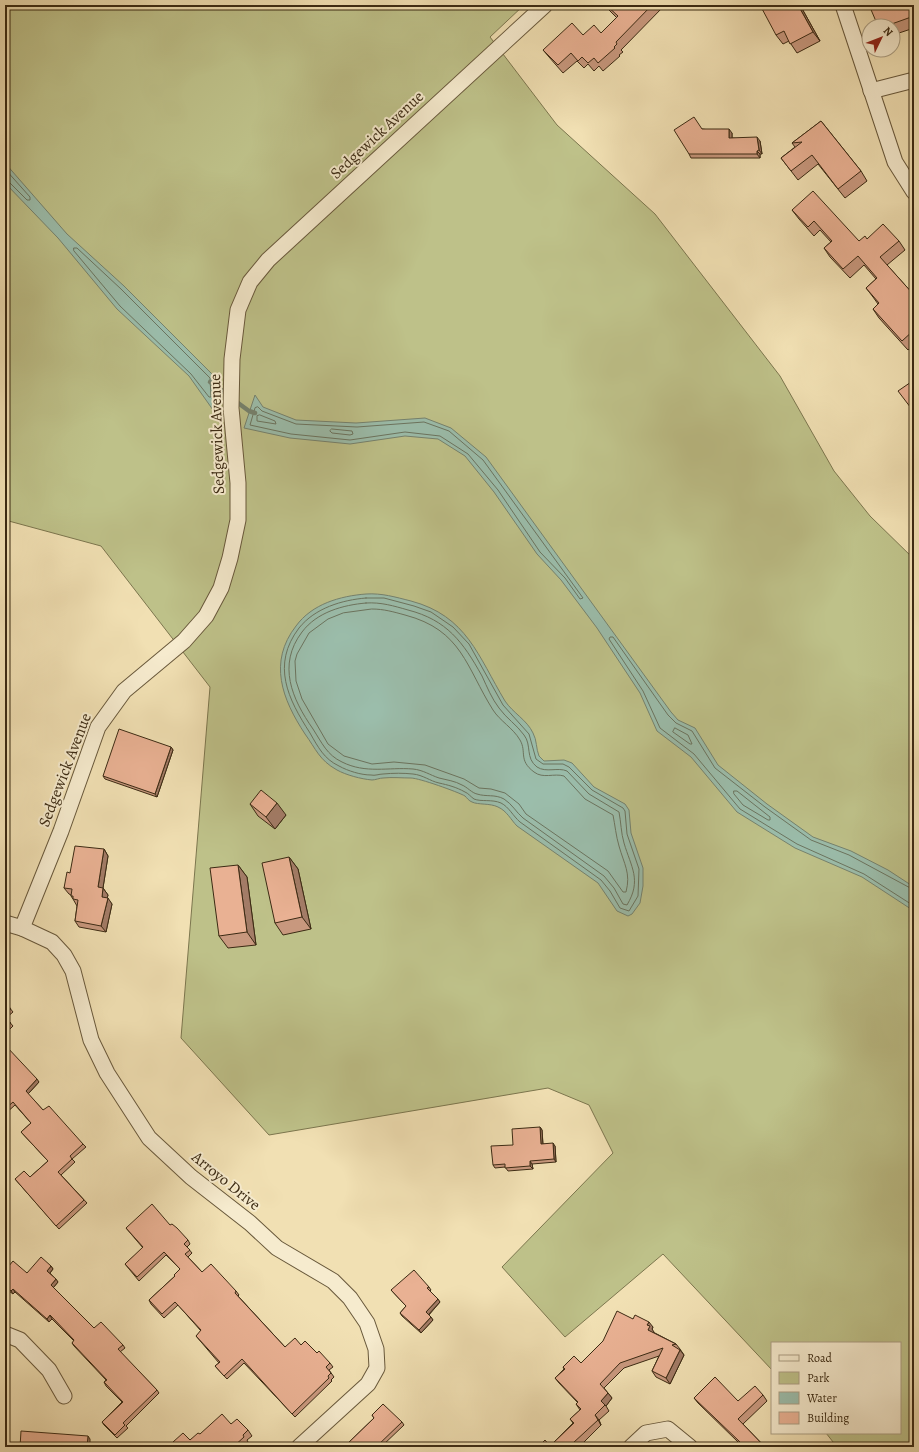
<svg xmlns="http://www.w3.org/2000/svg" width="919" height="1452" font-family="Alegreya,serif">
<rect width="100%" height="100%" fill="#f1e0b3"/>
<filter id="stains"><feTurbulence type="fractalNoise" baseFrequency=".005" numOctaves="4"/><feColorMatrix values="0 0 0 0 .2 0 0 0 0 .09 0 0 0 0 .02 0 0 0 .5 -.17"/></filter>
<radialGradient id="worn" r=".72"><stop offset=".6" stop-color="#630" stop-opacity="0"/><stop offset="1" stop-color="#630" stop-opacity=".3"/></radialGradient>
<path fill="#bec189" stroke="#7c764e" d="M5,5h519l-34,32 67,88 98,89 125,162 54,95 36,45 44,43v888h-77l-11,-14h74v-90h-128v27l-109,-116 -98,83 -63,-70 111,-114 -24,-48 -41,-17 -279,47 -88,-97 29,-351 -109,-141 -96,-26z"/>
<g fill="#9bbdab" stroke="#75826e">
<path d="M5,163l62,71 57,52 90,90 4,41 -29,-41 -72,-67 -59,-71 -53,-55z"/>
<path d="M255,395l8,12 33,13 60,3 69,-5 26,10 35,29 185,255 7,8 17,8 23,37 49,39 46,33 38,14 37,19 26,17v24l-52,-34 -67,-29 -58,-36 -46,-55 -34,-26 -17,-38 -43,-65 -36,-48 -24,-26 -43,-62 -29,-36 -27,-17 -33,-3 -55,8 -60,-6 -46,-10z"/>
<path d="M366,594c16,-1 29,3 45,7 56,15 67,55 94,100 8,12 22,19 28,32 4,7 3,16 6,23l5,5 20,-1 8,3 22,24 31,17 4,6 2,23 12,35v18l-3,17 -8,11 -4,2 -11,-5 -19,-28 -81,-57c-6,-6 -10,-15 -19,-19 -8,-4 -20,-2 -26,-5 -3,-1 -5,-4 -7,-6 -7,-4 -46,-18 -54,-18 -9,0 -19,-1 -28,0 -3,0 -8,2 -11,2 -11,-1 -26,-5 -35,-10 -18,-10 -21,-21 -32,-36 -23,-35 -37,-72 -9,-108 16,-22 44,-30 70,-32z"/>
</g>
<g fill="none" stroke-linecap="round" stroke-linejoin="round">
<g stroke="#6b745f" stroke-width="1">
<path d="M5,169l25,28v3h-3l-18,-18 -4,-1"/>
<path d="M74,248h3l44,41 89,89 1,19h-2l-18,-23 -71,-68 -46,-55z"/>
<path d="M258,407l4,4 34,13 61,3 67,-5 25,9 34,29 100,138 -3,1 -15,-21 -25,-26 -42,-62 -30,-36 -28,-18 -35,-4 -55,8 -59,-6 -41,-9 5,-17z"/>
<path d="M260,415l15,6 1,3 -19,-3v-5z"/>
<path d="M332,429l20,2 1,3 -3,1 -18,-2 -2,-2z"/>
<path d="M366,598h18l30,8 17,6 22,15 16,17 34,61 26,29 7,25 7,5h20l6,3 23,23 31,18 2,3 2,23 12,35 -1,27 -9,15 -9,-3 -10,-17 -9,-11 -81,-58c-7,-6 -11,-15 -19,-19 -9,-4 -20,-1 -27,-4 -3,-2 -6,-6 -9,-7 -9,-5 -17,-7 -26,-9 -9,-2 -16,-8 -26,-9 -9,-1 -20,-1 -30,0 -4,0 -8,2 -12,1 -10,0 -23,-4 -32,-9 -15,-7 -21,-19 -29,-33 -22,-34 -39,-68 -11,-105 16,-20 43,-28 67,-30z"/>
<path d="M366,603c15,-1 28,3 42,7 39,10 55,32 74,66 5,11 10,23 17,32 7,10 18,17 25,27 8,10 1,23 13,32 9,6 21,0 30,4l22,23 30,18c2,10 2,21 5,31 7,24 18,37 3,62l-4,-1 -9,-16 -10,-12 -81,-58c-7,-6 -11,-14 -19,-19 -9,-5 -18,-2 -27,-5 -5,-1 -10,-7 -15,-9 -7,-4 -15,-5 -23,-7 -9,-3 -16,-8 -26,-9 -25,-2 -47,5 -71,-7 -15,-7 -20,-19 -29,-33 -21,-30 -36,-64 -11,-97 15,-20 41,-27 64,-29z"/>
<path d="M372,609c12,0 22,3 33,6 57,15 61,52 88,95 7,11 20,18 27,30 7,12 -2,20 14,32 9,7 20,1 30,4l21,23 28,16c2,10 3,21 6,31 5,18 12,27 7,46h-3l-15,-21 -82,-57 -7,-10 -14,-11 -14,-4 -12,-1 -15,-9 -39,-14 -31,-3 -22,2 -28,-8 -16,-12 -26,-45 -6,-18 -1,-20 2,-7 12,-21 19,-14 15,-6z"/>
<path d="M675,728l13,7 4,9h-2l-17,-12z"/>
<path d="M734,791h3l33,26v3h-2l-25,-15 -9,-11z"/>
<path d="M914,890l-65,-35 -38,-15 -46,-33 -50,-39 -23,-37 -16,-8 -8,-8 -55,-78h-3l-1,2 34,52 17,37 34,26 46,55 57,35 67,30 50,32"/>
</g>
<g stroke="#75826e" stroke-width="4.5">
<path d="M210,382l18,13"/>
<path d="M234,400l15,11 6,2"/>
</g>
<defs>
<g id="minor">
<path d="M843,5l52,157 19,30"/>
<path d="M871,91l43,-11"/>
<path d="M5,923l17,5 30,14 12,13 9,16 18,69 16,33 42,65 42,39 59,46 27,25 56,33 17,17 17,25 9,26 1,19 -9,16 -69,63"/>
<path d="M22,928l39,-97 37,-104 26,-36 60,-50 22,-25 15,-28 9,-30 8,-38v-37l-7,-75 1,-49 6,-49 12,-28 18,-22 277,-255"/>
<path d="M5,1334l15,6 29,30 15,26"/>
<path d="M631,1447l15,-14 22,-4 22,18"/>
</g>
</defs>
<use href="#minor" stroke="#68583b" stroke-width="17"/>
<use href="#minor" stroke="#f6ebce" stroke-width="15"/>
</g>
<g fill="#c8987e" stroke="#3b2a13">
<path d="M604,5h58l1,2 -42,43 2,2 -4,3 1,1 -17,15 -4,-5 -5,5 -6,-7 -4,4 -7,-7 -14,12 -14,-16 -6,-7 40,-15 18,-2 16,-15z"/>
<path d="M800,5l20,36 -23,12 -8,-12 -6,3 -7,-9z"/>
<path d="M914,5v23l-21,7v-9h-15z"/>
<path d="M821,121l40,50 6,10 -22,17 -27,-34 -20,16 -17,-22 14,-11 -3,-4z"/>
<path d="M702,129l30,4v5l28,3 2,13h-2v4h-69l-2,-4z"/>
<path d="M792,210l67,31 8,-2 32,2 6,9 -18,15 27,30v50l-6,5 -29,-32 -6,-9 5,-5 -5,-7 -7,-9 10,-9 -12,-14 -14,13 -20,-21 -6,-9 7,-6 -11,-12 -6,6 -15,-17z"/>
<path d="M171,747l2,3 -16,47 -52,-18 -2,-3z"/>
<path d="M250,804l36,11 -11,14 -17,-13z"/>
<path d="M104,849l4,7 -5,32 5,7 -1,3 5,6 -6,28 -27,-5 -4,-6 2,-15 -4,-7 -2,-3v-1l-2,-1 -5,-6 6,-15z"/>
<path d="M289,857l9,12 13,60 -28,6 -8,-12z"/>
<path d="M238,865l9,12 9,68 -28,3 -9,-12z"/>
<path d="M5,1002l8,10 -7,6 7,8 -8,8z"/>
<path d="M5,1047l34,35 -11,12 15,16 40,34 3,3 -14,12 3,3 -14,13 26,28 -28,26 -44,-50 15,-2 18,-16 -27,-29 10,-9 -16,-18 -10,9z"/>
<path d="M540,1127l2,3 1,14 12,2 1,16 -24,2 1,5 -25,2 -3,-4 -10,1 -2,-3 20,-20z"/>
<path d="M170,1225l18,15 2,4 -3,3 5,6 -4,4 14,15 34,19 3,4 -1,1 47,51 16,-2 16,8 13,10 3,4 -4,3 5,7 -3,3 1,1 -37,36 -51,-54 -17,16 -12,-13 4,-3 -23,-27 5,-5 -23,-26 -14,13 -13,-14 -2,-4 26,-24 5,-7 -14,-14 -27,26 -14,-17 18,-16 -17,-20z"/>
<path d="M5,1264l3,3 19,6 24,-7 2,3 -3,4 8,9 -5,6 41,40 29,17 2,3 -5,4 37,38 2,3 -33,33 2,2 -11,10 -13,-13 -2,-3 20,-20 -16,-16 -2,-4 2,-2 -32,-34 -2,-3 2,-2 -22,-22 -3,3 -34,-30 -2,2 -8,-6z"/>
<path d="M429,1287l2,3 -1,1 10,11 -11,13 4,5 -12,13 -19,-17 -2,-3 6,-7 -15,-16z"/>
<path d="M633,1319l20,8 -1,2 1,3 23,12 4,5 4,6 -14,29 -14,-7 -4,-6 7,-15 -35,12 -20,20 8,10 -6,8 3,5 -10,9 2,5 -22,22h-41l12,-1 23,-23 -3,-4 10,-9 -4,-6 2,-1 -19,-20 -4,-5 9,-9 -1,-2 18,-4z"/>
<path d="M763,1395l4,6 -24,23 22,23h-27l-2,-2 3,-2 -41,-40 -4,-5 44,3z"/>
<path d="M372,1415l30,7 2,3 -23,22h-37l30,-29z"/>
<path d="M231,1424l17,6 4,6 -5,4 1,2 -5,5h-67l-3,-5 17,-2 10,-6z"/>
</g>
<g fill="#a37c67" stroke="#3b2a13">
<path d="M798,5h2l20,36 -7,-9z"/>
<path d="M729,129l3,4v9l-3,-4z"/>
<path d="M757,137l3,4 2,13 -3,-4z"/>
<path d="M757,151l3,3v4l-3,-4z"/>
<path d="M171,747l2,3 -16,47 -2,-3z"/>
<path d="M277,803l9,12 -11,14 -9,-12z"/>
<path d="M104,849l4,7 -6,38 -4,-7z"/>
<path d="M289,857l9,12 13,60 -9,-12z"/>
<path d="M238,865l9,12 9,68 -9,-13z"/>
<path d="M103,888l5,7 -2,8 -4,-6z"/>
<path d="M108,898l4,6 -6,28 -5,-6z"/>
<path d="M37,1079l2,3 -11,12 -2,-3z"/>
<path d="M540,1127l2,3 1,17 -2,-3z"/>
<path d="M553,1143l2,3 1,16 -2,-3z"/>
<path d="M530,1161l2,3 1,5 -3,-3z"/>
<path d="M51,1266l2,3 -4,5 -2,-3z"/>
<path d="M56,1279l2,3 -5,6 -2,-3z"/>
<path d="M13,1289l2,3 -2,2 -2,-3z"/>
<path d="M438,1299l2,3 -12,13 -2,-3z"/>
<path d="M50,1315l2,4 -3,3 -2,-3z"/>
<path d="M431,1317l2,3 -12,13 -2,-3z"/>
<path d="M649,1322l4,5 -1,2 2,3 -2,3 -4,-5 -1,-5z"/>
<path d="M680,1350l4,5 -14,29 -4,-6z"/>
<path d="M608,1393l4,5 -6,8 -5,-5z"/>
<path d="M595,1415l4,5 2,5z"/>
<path d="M88,1436l2,3v8h-3z"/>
</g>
<g fill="#e9b193" stroke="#3b2a13">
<path d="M606,5h46l-36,37 1,2 -3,3 1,1 -17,15 -4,-5 -6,5 -6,-6 -4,4 -7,-8 -13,12 -15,-15 29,-27 11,12 11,-10 7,8 17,-17z"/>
<path d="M760,5h38l15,27 -23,12 -6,-13 -8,4z"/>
<path d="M869,5h45v11l-28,10h-8z"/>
<path d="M694,117l8,12h27v9l28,-1 2,13 -2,1v3h-68l-15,-24z"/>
<path d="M821,121l40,50 -23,18 -26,-34 -21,16 -10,-13 21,-16 -10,1z"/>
<path d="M813,191l46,50 6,-5 2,3 16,-15 16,17 -19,16 34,38v35l-12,11 -29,-32 6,-6 -13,-15 11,-10 -19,-22 -15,13 -19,-21 8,-7 -18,-20 -6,6 -16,-17z"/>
<path d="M914,380v32l-16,-21z"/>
<path d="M119,729l52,18 -16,47 -52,-18z"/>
<path d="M261,790l16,13 -11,14 -16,-13z"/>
<path d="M75,846l29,3 -6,38 5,1 -1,9 6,1 -7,28 -26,-5 3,-21 -5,-1v-3h-2l1,-7 -8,-1 3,-16 3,1z"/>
<path d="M289,857l13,60 -27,6 -13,-60z"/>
<path d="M238,865l9,67 -28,4 -9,-68z"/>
<path d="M5,1002l6,7 -6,5z"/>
<path d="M5,1017l6,6 -6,6z"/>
<path d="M6,1046l31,33 -11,12 17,19 6,-4 34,38 -13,12 2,3 -14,13 26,28 -28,26 -41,-47 9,-8 6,6 18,-16 -27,-29 10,-9 -18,-21 -8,7v-62z"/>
<path d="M540,1127l1,17 12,-1 1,16 -24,2v5l-25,2v-4l-12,1 -2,-19 22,-1 -1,-16z"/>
<path d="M152,1204l18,21 2,-1 5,4 11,12 -4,4 6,6 -5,4 17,18 9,-8 25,27 -1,2 50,54 10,-9 6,7 4,-4 12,12 2,-2 11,12 -4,4 5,6 -3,3 1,2 -37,36 -50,-55 -18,17 -9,-10 5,-4 -24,-26 5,-6 -26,-28 -13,12 -13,-14 26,-24 -1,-1 6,-6 -16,-17 -27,25 -12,-13 18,-17 -17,-19z"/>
<path d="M41,1257l10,9 -4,5 9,8 -5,6 43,43 7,-6 22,23 -5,4 39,41 -34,33 2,2 -10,10 -13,-13 21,-20 -19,-20 3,-2 -35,-37 2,-3 -24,-25 -3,4 -34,-30 -2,2 -6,-5v-22l3,3 5,-6 14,12z"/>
<path d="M414,1270l15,17 -2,1 11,11 -12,13 5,5 -12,13 -19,-17 6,-7 -15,-16z"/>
<path d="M617,1311l16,8 2,-4 14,7 -2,3 3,1 -2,4 28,14 -4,1 8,5 -14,28 -14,-7 11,-23 -43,15 -20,21 8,9 -7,8 4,4 -10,10 3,5 -25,23 4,4h-39l7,-7 5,6 24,-23 -4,-4 11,-10 -5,-5 2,-2 -23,-24 10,-9 -2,-2 11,-11 7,7 22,-22z"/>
<path d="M715,1377l23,24 17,-15 8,9 -25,24 27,28h-27l-2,-2 4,-3 -46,-44z"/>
<path d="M383,1404l19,18 -26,25h-32l30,-29 -2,-3z"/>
<path d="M222,1414l9,10 6,-5 11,11 -5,5 1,2 -11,10h-6l-1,-1 -2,1h-47l-4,-5 10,-9 7,7 8,-7 2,1z"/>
<path d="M21,1431l67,5 -1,11h-67z"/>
</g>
<g text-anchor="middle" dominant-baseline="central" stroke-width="4" stroke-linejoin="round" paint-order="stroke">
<g font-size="16" fill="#3b2a13" stroke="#f6ebce">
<text transform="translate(377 135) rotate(-43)">Sedgewick Avenue</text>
<text transform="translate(217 434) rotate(-92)">Sedgewick Avenue</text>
<text transform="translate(65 770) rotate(-69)">Sedgewick Avenue</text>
<text transform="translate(226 1181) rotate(39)">Arroyo Drive</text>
</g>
</g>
<rect width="919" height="1452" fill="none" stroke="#f1e0b3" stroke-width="20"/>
<rect x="6" y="6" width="907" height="1440" fill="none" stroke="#3b2a13" stroke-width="2"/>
<rect x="10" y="10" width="899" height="1432" fill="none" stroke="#3b2a13"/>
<rect x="771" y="1342" width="130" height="92" fill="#f6ebce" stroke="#ab9e83"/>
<rect x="779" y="1355" width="20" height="6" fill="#f6ebce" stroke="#ab9e83"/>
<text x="807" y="1362" font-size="12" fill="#3b2a13">Road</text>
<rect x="779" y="1372" width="20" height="12" fill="#bec189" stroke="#ab9e83"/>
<text x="807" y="1382" font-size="12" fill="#3b2a13">Park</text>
<rect x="779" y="1392" width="20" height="12" fill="#9bbdab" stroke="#ab9e83"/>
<text x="807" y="1402" font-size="12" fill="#3b2a13">Water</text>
<rect x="779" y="1412" width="20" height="12" fill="#e9b193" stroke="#ab9e83"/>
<text x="807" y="1422" font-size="12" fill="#3b2a13">Building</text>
<g transform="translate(881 38) rotate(47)"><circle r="19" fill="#f6ebce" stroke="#ab9e83"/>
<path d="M0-3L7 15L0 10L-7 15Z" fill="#8f2418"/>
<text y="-6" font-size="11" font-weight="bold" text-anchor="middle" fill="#3b2a13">N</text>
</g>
<rect width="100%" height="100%" filter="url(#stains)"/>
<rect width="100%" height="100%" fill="url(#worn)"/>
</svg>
